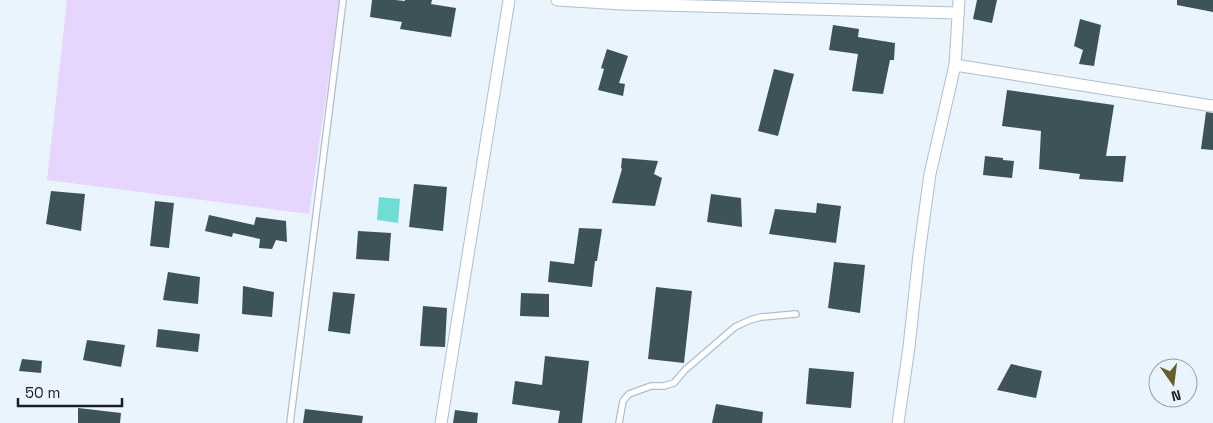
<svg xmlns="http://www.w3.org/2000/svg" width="1213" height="423" font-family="'Space Grotesk',sans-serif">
<rect width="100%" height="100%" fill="#eaf4fd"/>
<path fill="#e6d6fd" d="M67,0h273l-31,214 -262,-34z"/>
<path fill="#6fddd4" d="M379,197l21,2 -2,24 -21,-3z"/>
<g fill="#3e5359">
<path d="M372,0h23l10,1v-1h27l-1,4 25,4 -5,29 -51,-8 2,-7 -32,-5z"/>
<path d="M977,0h20l-5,23 -19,-4z"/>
<path d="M1177,0h36v12l-36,-7z"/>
<path d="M1080,19l21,6 -7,41 -15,-2 4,-14 -9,-4z"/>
<path d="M833,25l26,4 -1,8 37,6 -1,17h-4l-7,34 -31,-3 6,-37 -29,-4z"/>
<path d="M607,49l21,7 -9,27 6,1 -2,12 -25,-6 6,-21 -3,-1z"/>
<path d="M774,69l20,5 -16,62 -20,-5z"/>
<path d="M1007,90l107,15 -8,51h20l-3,26 -44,-3 1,-5 -41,-5 2,-38 -39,-5z"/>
<path d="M1206,112l7,1v37l-12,-1z"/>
<path d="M985,156l18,2v2l11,1 -2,17 -29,-3z"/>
<path d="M622,158l36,3 -4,13 8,4 -7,28 -43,-3 10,-34 -1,-1z"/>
<path d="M414,184l33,3 -4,44 -34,-4z"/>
<path d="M51,191l34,3 -4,37 -35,-7z"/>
<path d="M711,194l30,4 1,29 -35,-5z"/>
<path d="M155,201l19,2 -5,45 -19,-2z"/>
<path d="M817,203l24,3 -5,37 -67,-9 6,-25 41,4z"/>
<path d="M209,215l45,10 2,-8 30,4 1,21 -11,-2 -4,9 -13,-1 1,-9 -27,-6 -1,4 -27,-6z"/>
<path d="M579,228l23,1 -5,32h-2l-3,26 -44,-5 2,-21 24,3z"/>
<path d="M358,231l33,2 -2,28 -33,-2z"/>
<path d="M834,262l31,3 -5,48 -32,-5z"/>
<path d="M168,272l32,5 -2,27 -35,-4z"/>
<path d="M243,286l31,6 -2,25 -30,-3z"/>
<path d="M656,287l36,4 -8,72 -36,-4z"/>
<path d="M333,292l22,2 -5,40 -22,-3z"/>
<path d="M521,293l28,1v23l-29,-1z"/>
<path d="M423,306l24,2 -2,39 -25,-1z"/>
<path d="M158,329l42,5 -2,18 -42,-5z"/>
<path d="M87,340l38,5 -4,22 -38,-7z"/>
<path d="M545,356l44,5 -7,62h-24l2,-12 -48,-7 3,-23 27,4z"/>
<path d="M22,359l20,2 -1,12 -22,-2z"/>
<path d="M1011,364l31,7 -6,27 -39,-8z"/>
<path d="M809,368l45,4 -3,36 -45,-4z"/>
<path d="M716,404l47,8 -1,11h-50z"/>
<path d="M78,408l43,5 -1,10h-42z"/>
<path d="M305,409l58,7 -1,7h-59z"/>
<path d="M455,410l23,3 -1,10h-24z"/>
</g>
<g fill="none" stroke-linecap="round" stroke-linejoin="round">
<defs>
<g id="service">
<path d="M290,423l53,-423"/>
<path d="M619,423l4,-22 6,-7 22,-8h13l10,-3 11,-13 50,-43 15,-7 11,-3 35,-3"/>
</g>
<g id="minor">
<path d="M557,0l65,4 336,9"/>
<path d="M955,65l4,-65"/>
<path d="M441,423l68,-423"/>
<path d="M898,423l11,-76 10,-93 11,-80 25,-109 258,41"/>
</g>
</defs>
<use href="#service" stroke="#afbfce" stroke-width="8"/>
<use href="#minor" stroke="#afbfce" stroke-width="13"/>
<use href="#service" stroke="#fff" stroke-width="5.5"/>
<use href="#minor" stroke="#fff" stroke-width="11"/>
</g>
<g transform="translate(1173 383) rotate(166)"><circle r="24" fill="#eaf4fd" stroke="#969ea6"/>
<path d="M0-4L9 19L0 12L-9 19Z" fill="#665e2b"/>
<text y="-8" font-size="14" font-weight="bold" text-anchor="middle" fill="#181e24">N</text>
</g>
<path d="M18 398v8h104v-8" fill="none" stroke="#181e24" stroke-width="2.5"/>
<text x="25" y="398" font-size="15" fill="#181e24" stroke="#eaf4fd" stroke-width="4" paint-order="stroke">50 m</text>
</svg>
